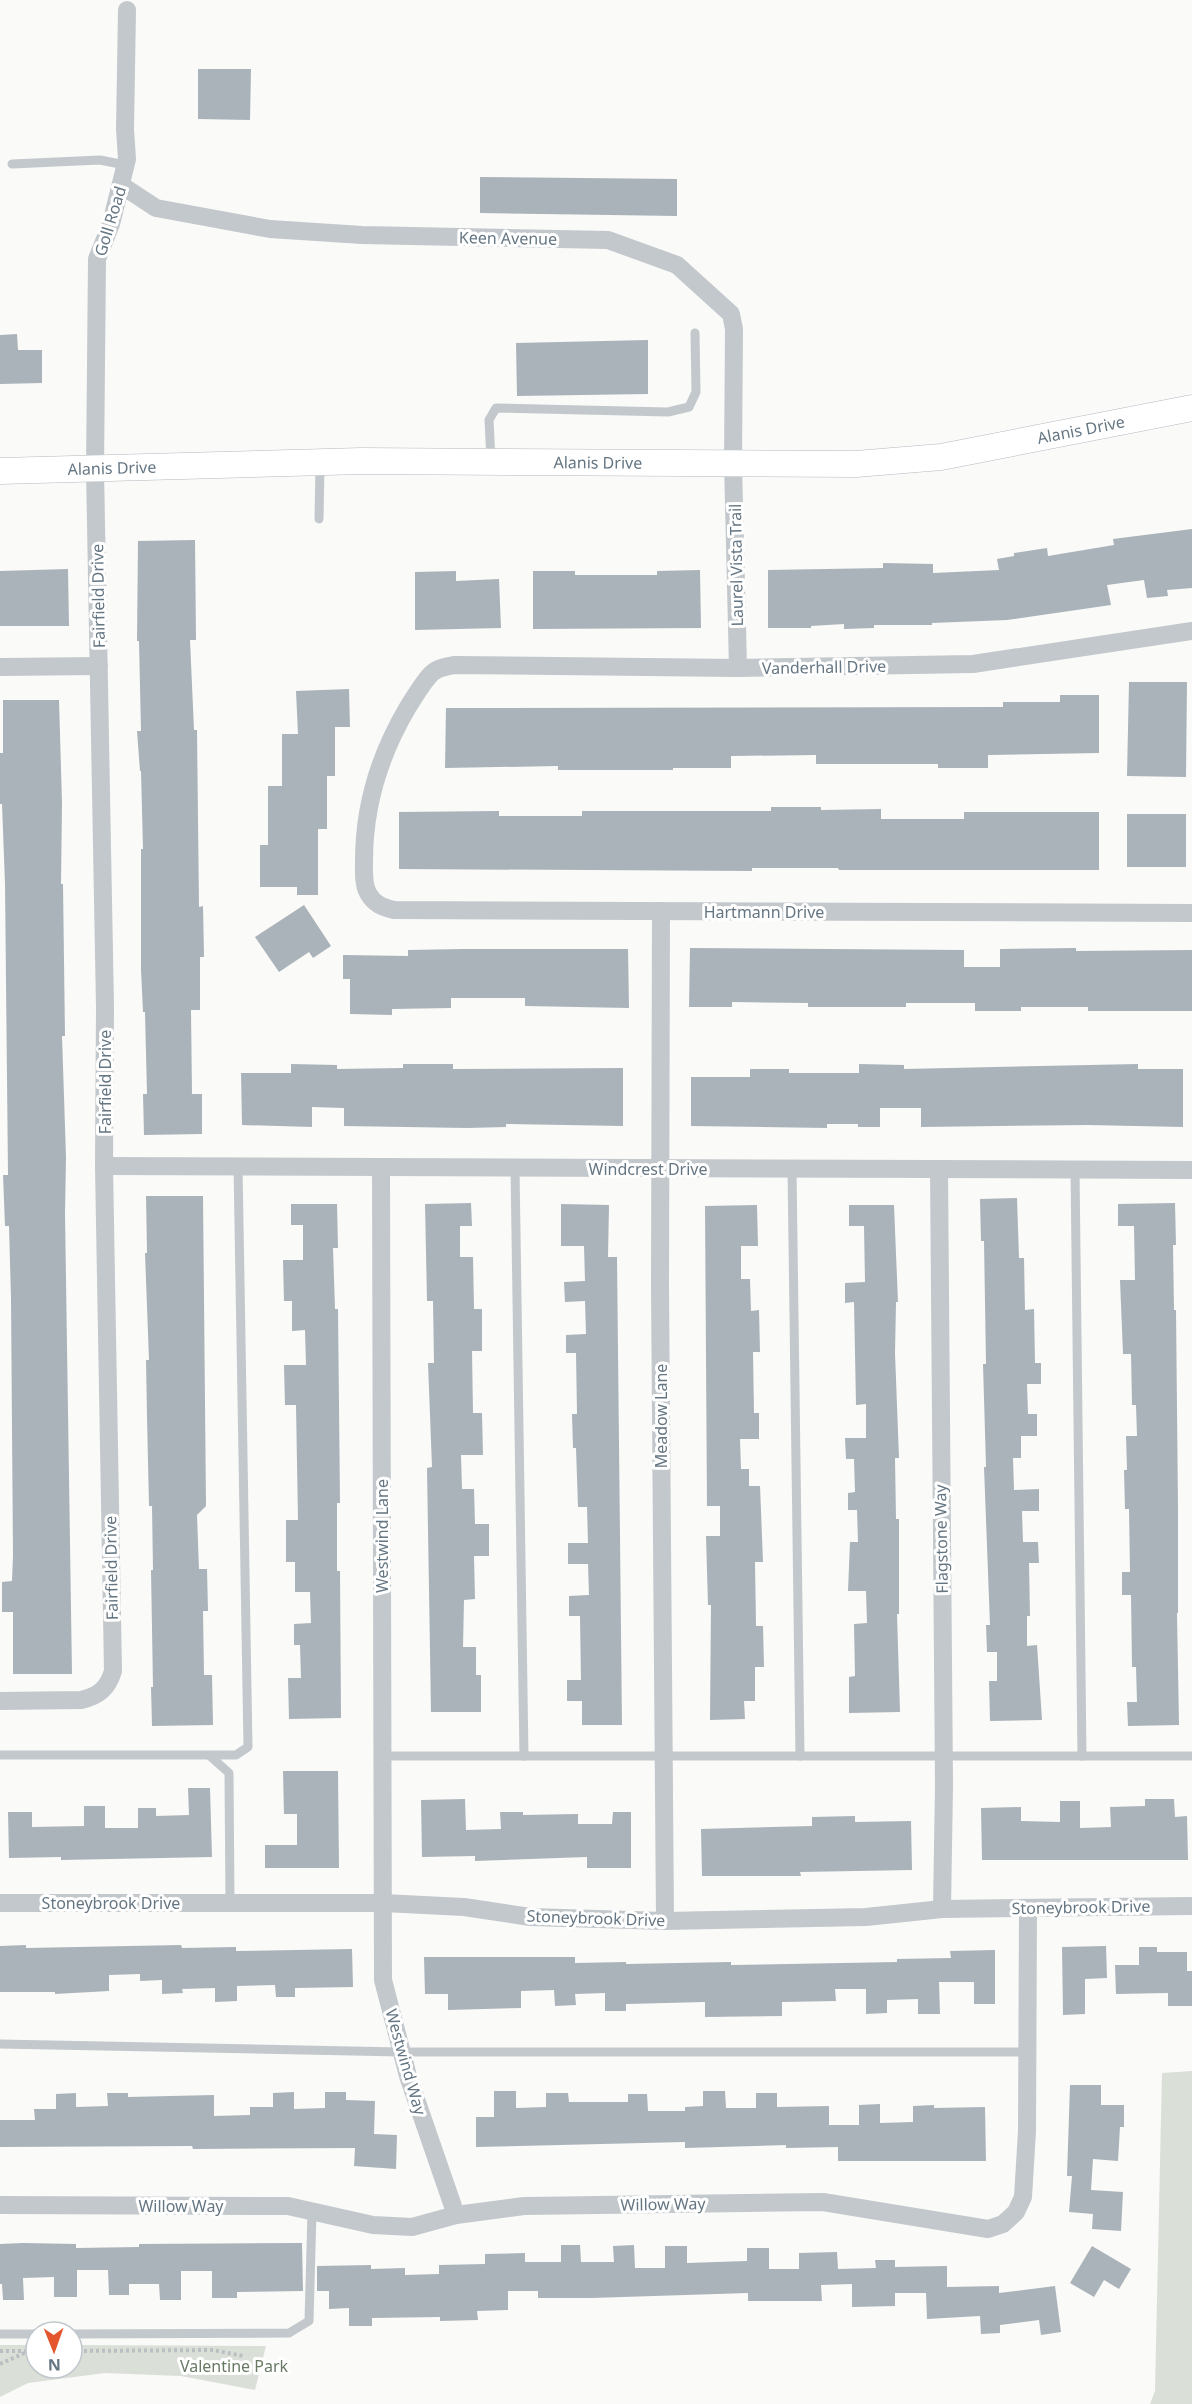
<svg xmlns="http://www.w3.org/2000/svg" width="1192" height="2404" font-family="'Noto Sans',sans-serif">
<rect width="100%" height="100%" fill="#fafaf8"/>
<g fill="#dadfd7">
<path d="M1192,2071v333h-42l5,-13 7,-318z"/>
<path d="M0,2345h36v23h36v-23l194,1 -11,44 -74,-14 -76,-3 -77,10 -28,14z"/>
</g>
<g fill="#aab3b9">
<path d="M198,69h53l-1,51 -52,-1z"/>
<path d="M480,177l197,2v37l-197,-3z"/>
<path d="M17,334l1,16h24v33l-42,1v-49z"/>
<path d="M648,340v54l-131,2 -1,-53z"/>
<path d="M1192,529v59l-25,2 1,6 -21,2 -3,-18 -37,5 4,20 -104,15 -75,3v2h-58v3l-30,1v-5l-33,2v2h-43v-58l115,-2v-5l50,1v9l66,-3 -2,-11 17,-3v-3l33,-5 1,8 66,-11 -1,-6z"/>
<path d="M195,540l1,100h-6l4,90h3l2,177 4,-1 1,51h-4v53h-9l1,84h10v40l-58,1 -1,-41h4l-2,-82h-2l-2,-42v-121h2l-2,-78h-1l-3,-40h4l-2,-90h-2l1,-100z"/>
<path d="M68,569l1,57h-69v-55z"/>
<path d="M700,570l1,58 -168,1v-58h42v4h82v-4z"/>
<path d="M456,571v10l43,-2 2,49 -86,2v-58z"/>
<path d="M1129,682h58l-1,95 -59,-1z"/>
<path d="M349,689l1,38h-15v49h-8v53h-9v66h-21v-8h-37v-42h8v-59h14v-52h16l-2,-43z"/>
<path d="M1060,695h39v58l-111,2v13h-50v-4h-122v-9l-85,1v12h-58v2h-115v-4l-113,2 1,-60 557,-1v-5h57z"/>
<path d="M3,700h56l3,103 -1,81h2l2,152h-3l4,121 -1,57 7,460h-59v-62h-11v-30l10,-1 1,-25 -2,-258 -2,-72h-4l-2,-51h5l-3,-291 -3,-80h-2v-51h3z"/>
<path d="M771,807h50v3l60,-1v10h83v-7h135v58h-260l-1,-2h-86v3l-353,-2v-57l100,-1v5h83v-5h189z"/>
<rect x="1127" y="814" width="59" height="53"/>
<path d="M304,905l27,41 -18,12 -4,-6 -30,20 -24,-35z"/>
<path d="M690,948l274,2v17h36v-18l76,-1v3l116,-1v61h-104v-4h-67v4h-46v-8h-69v4h-98v-4l-76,-1v5h-43z"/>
<path d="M463,949h165l1,59 -104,-2v-8h-74v10l-59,1v6l-42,-1v-35h-7v-24l65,1v-6z"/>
<path d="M291,1064l46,1v4l66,-1v-4h50v5l170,-1v58l-117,-2v3l-39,1 -123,-2v-18l-32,-1v20l-70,-2 -1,-52h50z"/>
<path d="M859,1064l45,1v4l234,-5v5h45v58l-95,-2 -167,2v-19h-41v19h-22v-3h-31v4l-136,-2v-49h59v-8h39v4h70z"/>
<path d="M146,1196h57l3,310 -9,9 2,54h8l1,42h-5l1,64h8l1,50 -61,1 -1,-39h2l-2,-117h2l-1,-64h-3l-2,-89 -1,-57h3l-4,-107h2z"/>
<path d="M1017,1198l2,60h5l1,52 9,-1 1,54h6v21h-14l1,30h9v22h-16v22h-8l1,32 25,-1v22h-17l1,31h15l1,21h-10l1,53h-3v30l10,-1 5,75 -52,1 -1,-40h8v-29h-10l-1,-27h4l-6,-158h2l-3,-103h3l-2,-123h-3l-1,-42z"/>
<path d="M471,1203l1,23h-12v31h13l1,52h8v42h-10l1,62h9l1,42h-22l1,34h12l1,35h14v32h-15l1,43 -11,1 -1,47h13v28h5v37h-50l-4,-244 5,-1 -4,-104h6l-1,-62h-6l-2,-97z"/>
<path d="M1175,1203l1,42h-3l1,65h2l2,198v105h-1l2,112 -51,1 -1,-24h10l-1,-35h-4l-1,-72h-9v-23h8l-1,-63h-4l-1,-39h3l-1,-34h11l-1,-31h-4l-1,-51h-8l-3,-74h15l-1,-54h-16v-22z"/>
<path d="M291,1204h46l1,44h-5l2,61h3l2,194h-3v68h3l1,147 -52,1 -1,-41h13l-1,-33h-6v-21l17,-1 -1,-31h-15v-30h-9v-42h12l-2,-115h-11l-1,-40h22l-1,-35 -13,1v-30h-8l-1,-41h20v-35h-12z"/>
<path d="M561,1204l48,1 -1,52h9l5,468h-40v-24h-15v-21h14l-1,-64h-11v-20l20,-1 -1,-31h-20v-21h20l-1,-36h-9l-2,-59h-3l-1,-34h5l-1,-61h-10v-18l20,-1 -1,-33 -20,1 -1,-20 21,-1 -1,-35h-23z"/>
<path d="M757,1205l1,41h-17v33h9l1,32 8,-1 1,42h-7l1,61h5v26h-19l1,30h8v17h11l3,76h-8l1,64h7l1,41h-9v34h-11l1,18 -35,1 1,-115h-3l-2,-69h14v-30h-13l-2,-300z"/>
<path d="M849,1205h45l4,97h-2l-1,51 4,105h-4l1,61h3v95h-2l3,98 -51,1v-36l6,-1 -1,-52 13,-1 -1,-32h-18l2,-49h8l-1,-32h-9v-17l7,-1 -1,-33h-8l-1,-21h21v-34l-10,1 -2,-103 -9,1v-20l20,-1 -1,-56h-15z"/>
<path d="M283,1771h55l1,97h-74v-23h32v-31h-13z"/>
<path d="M188,1788h22l2,69 -151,3v-3l-52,1 -1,-46h24v15l52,-1v-20h21v22h33v-20h18v8l33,-1z"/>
<path d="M465,1799l1,31 35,-1 -1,-17h23v3l55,-1v10h34l1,-12h18v56h-44v-11l-112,4v-5l-53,1 -1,-57z"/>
<path d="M1145,1799h29l1,18 12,-1 1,44h-206l-1,-52 40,-1v14l39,1v-21h20v27l31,-1 -1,-20 35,-1z"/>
<path d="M855,1816v6l56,-1 1,49 -112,2 1,4h-99l-1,-47 111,-3v-9z"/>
<path d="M26,1945v3l155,-3 1,3 54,-1v4l116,-2 1,38 -58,1v9h-19l-1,-12 -38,1v15l-22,1v-14l-33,1 1,4 -21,1v-14l-22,1v-7l-31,1v16l-54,3v-2h-55v-46z"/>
<path d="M1106,1946l1,32 -22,1v35l-22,1 -1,-68z"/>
<path d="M1139,1947h18v5h30v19h5v35h-24v-13l-52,1 -1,-29h24z"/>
<path d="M995,1950v54h-21v-22h-35l1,32h-22v-15l-31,1v13l-21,1v-25h-31l1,12 -54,1v14l-77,1v-15l-79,2v7h-21v-18l-30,1 1,11 -21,1 -1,-16 -33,1v17l-73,2v-16h-23l-1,-37h151v6l51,-1v2l105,-2v3l166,-3v-3l54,-1 -1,-7z"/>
<path d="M1070,2085h31v20h23v22h-4l-2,34 -25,-2 -2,31 32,2 -2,39 -29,-2 1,-15 -24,-2 3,-36h-5z"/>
<path d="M494,2091h22v17l30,-1v-14h22l1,9h59v-8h19l1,17h37v-4l18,-1v-15h22l1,17h30v-15h21v14l52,-1v19h30v-20l21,-1v19l33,-1v-16l21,-1v3l51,-1 1,54h-148v-14l-52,1v-3l-101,3v-6l-209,5v-30h18z"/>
<path d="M294,2092v17l31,-1v-16h21v8l29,1 -1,33 23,1 -1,34 -42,-3 1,-18 -162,1 -1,-3 -192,1v-27h35l-1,-11h22v-15l20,-1v14l32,-1 -1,-13h21v4l86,-2v21l36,-1v-8h23v-14z"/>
<path d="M23,2243l53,1v4l63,-1v-3l163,-1 1,48 -66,1v6h-25v-27h-31v29h-21l-1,-16h-30v11h-20l-1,-25h-31v27h-23v-20l-31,1 1,22h-21l-1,-16h-2v-40z"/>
<path d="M561,2245h19l1,17h33l-1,-16 21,-1 1,23h30v-22h22v17l60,-2v-13h22v21h30v-16l38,-1 1,17 38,-1 -1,-8h20v7l52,-1v21l52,-1v7l56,-7 6,46 -20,3 -2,-15 -39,5v8l-19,1 -1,-18 -53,3 -1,-26h-31v13l-43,1v-23l-31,1 1,16h-74v-8l-157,5h-53v-7h-30v19l-31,1 1,9 -38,1v-4l-68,1v8h-23v-18l-20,1v-18h-12v-25l54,-1v4l34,-1v7l34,-1v-9l46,-1v-10l40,-1v9h36z"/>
<path d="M1092,2246l39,23 -12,20 -15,-9 -10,17 -24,-14z"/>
</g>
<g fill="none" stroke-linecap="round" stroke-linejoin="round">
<defs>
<g id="secondary">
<path id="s1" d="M0,471l361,-10 495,3 85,-7 251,-49"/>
</g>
</defs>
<use href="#secondary" stroke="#b3babf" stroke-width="27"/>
<g stroke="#bbbfc2" stroke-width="4" stroke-dasharray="3 3" stroke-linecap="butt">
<path d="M0,2351h26"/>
<path d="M72,2351l141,-1 30,6"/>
<path d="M0,2364l29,-13h7"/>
</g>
<g stroke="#c3c8cc" stroke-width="9">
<path d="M12,164l88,-4 25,5"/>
<path d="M491,460l-2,-40 7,-12 172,4 21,-5 7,-15 -1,-59"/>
<path d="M319,519l1,-54"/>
<path d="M515,1168l9,588"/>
<path d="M792,1169l8,587"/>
<path d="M1075,1169l7,587"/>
<path d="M0,1755h236l12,-8 -10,-581"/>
<path d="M210,1756l19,17 1,130"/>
<path d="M382,1756h810"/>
<path d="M0,2044l401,8h626"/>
<path d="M0,2334h36"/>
<path d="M72,2334l217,-1 20,-12 3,-109"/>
</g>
<g stroke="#c3c8cc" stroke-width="18">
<path d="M121,185l35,23 114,21 92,6 246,5 69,25 54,49 3,15 -1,134 5,205"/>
<path d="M1192,631l-219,33 -235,4 -284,-3c-8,2 -15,2 -22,8 -9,9 -17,23 -24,34 -28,47 -44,98 -44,154 0,10 -1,23 4,32 6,11 14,14 26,17l798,3"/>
<path d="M0,667l99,-1"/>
<path d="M661,911l-1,376 5,634"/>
<path d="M104,1166l1088,4"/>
<path d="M381,1168l2,812 25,96 48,139"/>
<path d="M939,1169l5,616 -2,124"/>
<path d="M0,1701l81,-1c18,-4 27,-12 32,-29l-9,-505 1,-159 -10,-537 2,-211 14,-35 16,-65 -2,-30 2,-119"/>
<path d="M0,1903h383l81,4 66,10 135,4 201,-4 76,-8 250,-3"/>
<path d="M0,2205l288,1 85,19 39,2 44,-12 68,-9 299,-4 165,27 15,-5 13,-12 7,-15 4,-66 1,-223"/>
</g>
<use href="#secondary" stroke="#fff" stroke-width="26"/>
</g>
<g text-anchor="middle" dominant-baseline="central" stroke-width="6" stroke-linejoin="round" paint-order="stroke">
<g font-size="16" fill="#657683" stroke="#fff">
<text transform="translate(110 221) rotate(-73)">Goll Road</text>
<text transform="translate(508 238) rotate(1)">Keen Avenue</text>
<text stroke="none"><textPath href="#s1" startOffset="1084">Alanis Drive</textPath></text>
<text stroke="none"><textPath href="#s1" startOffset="598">Alanis Drive</textPath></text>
<text stroke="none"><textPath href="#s1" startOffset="112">Alanis Drive</textPath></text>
<text transform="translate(736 565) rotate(-91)">Laurel Vista Trail</text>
<text transform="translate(98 596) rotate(-91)">Fairfield Drive</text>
<text transform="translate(824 667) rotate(-1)">Vanderhall Drive</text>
<text x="764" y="912">Hartmann Drive</text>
<text transform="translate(105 1082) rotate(-90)">Fairfield Drive</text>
<text x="648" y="1169">Windcrest Drive</text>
<text transform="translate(661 1416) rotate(-90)">Meadow Lane</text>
<text transform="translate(382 1536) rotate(-90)">Westwind Lane</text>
<text transform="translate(941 1539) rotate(-91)">Flagstone Way</text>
<text transform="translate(111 1568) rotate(-91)">Fairfield Drive</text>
<text x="111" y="1903">Stoneybrook Drive</text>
<text transform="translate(1081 1907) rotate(-1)">Stoneybrook Drive</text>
<text transform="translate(596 1918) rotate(2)">Stoneybrook Drive</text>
<text transform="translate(406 2062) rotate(74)">Westwind Way</text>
<text transform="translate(663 2204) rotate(-1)">Willow Way</text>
<text x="181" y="2206">Willow Way</text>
</g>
<g font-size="16" fill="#687a64" stroke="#fff">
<text x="234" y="2366">Valentine Park</text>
</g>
</g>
<g transform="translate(54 2350) rotate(179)"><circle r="28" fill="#ffffff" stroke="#c1c8cd" stroke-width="1.5"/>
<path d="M0-4.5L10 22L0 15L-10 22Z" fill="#e4572e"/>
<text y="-9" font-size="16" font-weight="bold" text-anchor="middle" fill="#657683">N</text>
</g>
</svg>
